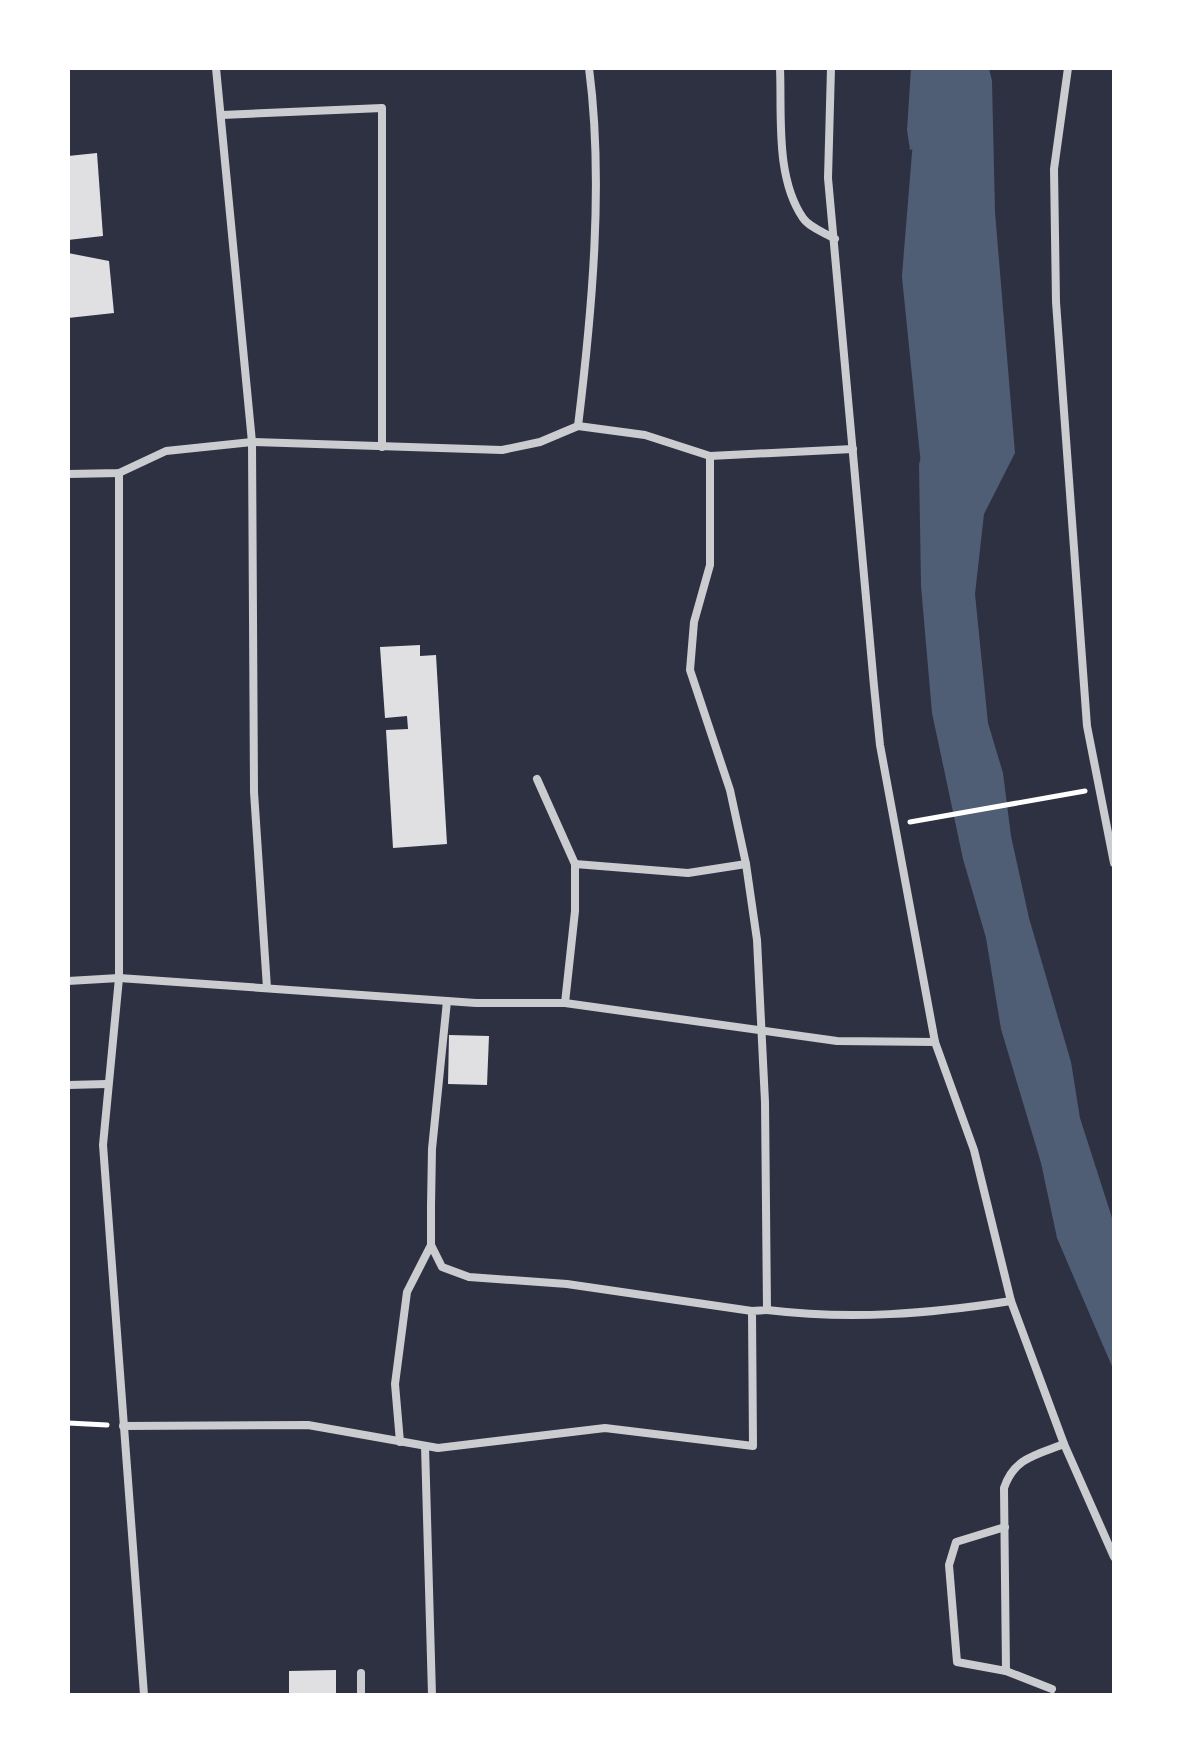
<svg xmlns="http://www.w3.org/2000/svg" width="1182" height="1763" font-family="'Crimson Pro',serif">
<rect width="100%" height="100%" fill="#2d3142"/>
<path fill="#4f5d75" d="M911,68h78l3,13 3,131 20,241 -31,61 -9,80 13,129 15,50 8,63 18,82 42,144 9,56 34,106v147l-57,-133 -16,-75 -40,-134 -15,-91 -23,-79 -31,-146 -11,-127 -2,-122 29,-91 -1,-44 8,-70 -31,-113 -14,4 -3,-20z"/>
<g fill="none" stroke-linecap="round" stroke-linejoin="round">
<path stroke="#4f5d75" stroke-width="52" d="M945,68l-17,208 19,188"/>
</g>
<g fill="#e0e0e3">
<path d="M97,153l6,83 -35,4v-84z"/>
<path d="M68,253l41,8 5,52 -46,5z"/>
<path d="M420,645v11l16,-1 11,189 -54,4 -7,-118 22,-1 -1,-13 -22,2 -5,-71z"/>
<path d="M449,1035l40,1 -2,49 -39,-1z"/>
<path d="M336,1670v25h-47v-24z"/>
</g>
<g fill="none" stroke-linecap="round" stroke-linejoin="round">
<g stroke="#fff" stroke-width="5">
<path d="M910,822l175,-31"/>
<path d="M68,1423l39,2"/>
</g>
<g stroke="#caccd0" stroke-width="8">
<path d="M216,68l36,374 2,350 13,196"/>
<path d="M780,68c2,47 -5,109 23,150 6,9 22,15 32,21"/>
<path d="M831,68l-3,110 46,508 6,59 55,297 39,108 37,151 53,143 50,113"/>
<path d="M1068,68l-14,101 2,133 31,424 27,137"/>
<path d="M222,115l160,-7v339"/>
<path d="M578,426c14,-114 26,-244 11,-358"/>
<path d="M710,456l143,-7"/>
<path d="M119,473v505l-16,167 41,550"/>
<path d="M68,474l51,-1 47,-22 86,-9 250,8 38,-8 38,-16 67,9 65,21v109l-16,57 -4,48 40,120 16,74 11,76 8,162 2,208 -15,1 1,135 -148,-18 -167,20 -130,-23 -185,1"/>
<path d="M537,779l38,85v47l-10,92"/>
<path d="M575,864l113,9 58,-9"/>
<path d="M68,981l51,-3 357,25h89l272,38 98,1"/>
<path d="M447,1001l-15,148 -1,57v39l11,22 27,10 98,7 185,27"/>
<path d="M68,1085l39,-1"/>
<path d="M767,1310c84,10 161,4 244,-9"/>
<path d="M400,1442l-5,-58 12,-92 24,-47"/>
<path d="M425,1446l7,249"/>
<path d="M1005,1527l-49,15 -7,23 8,97 49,9 46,18"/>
<path d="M1006,1671l-2,-183c10,-30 32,-33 60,-44"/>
<path d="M361,1673v22"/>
</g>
</g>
<rect width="1182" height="1763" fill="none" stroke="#ffffff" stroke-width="140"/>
</svg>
